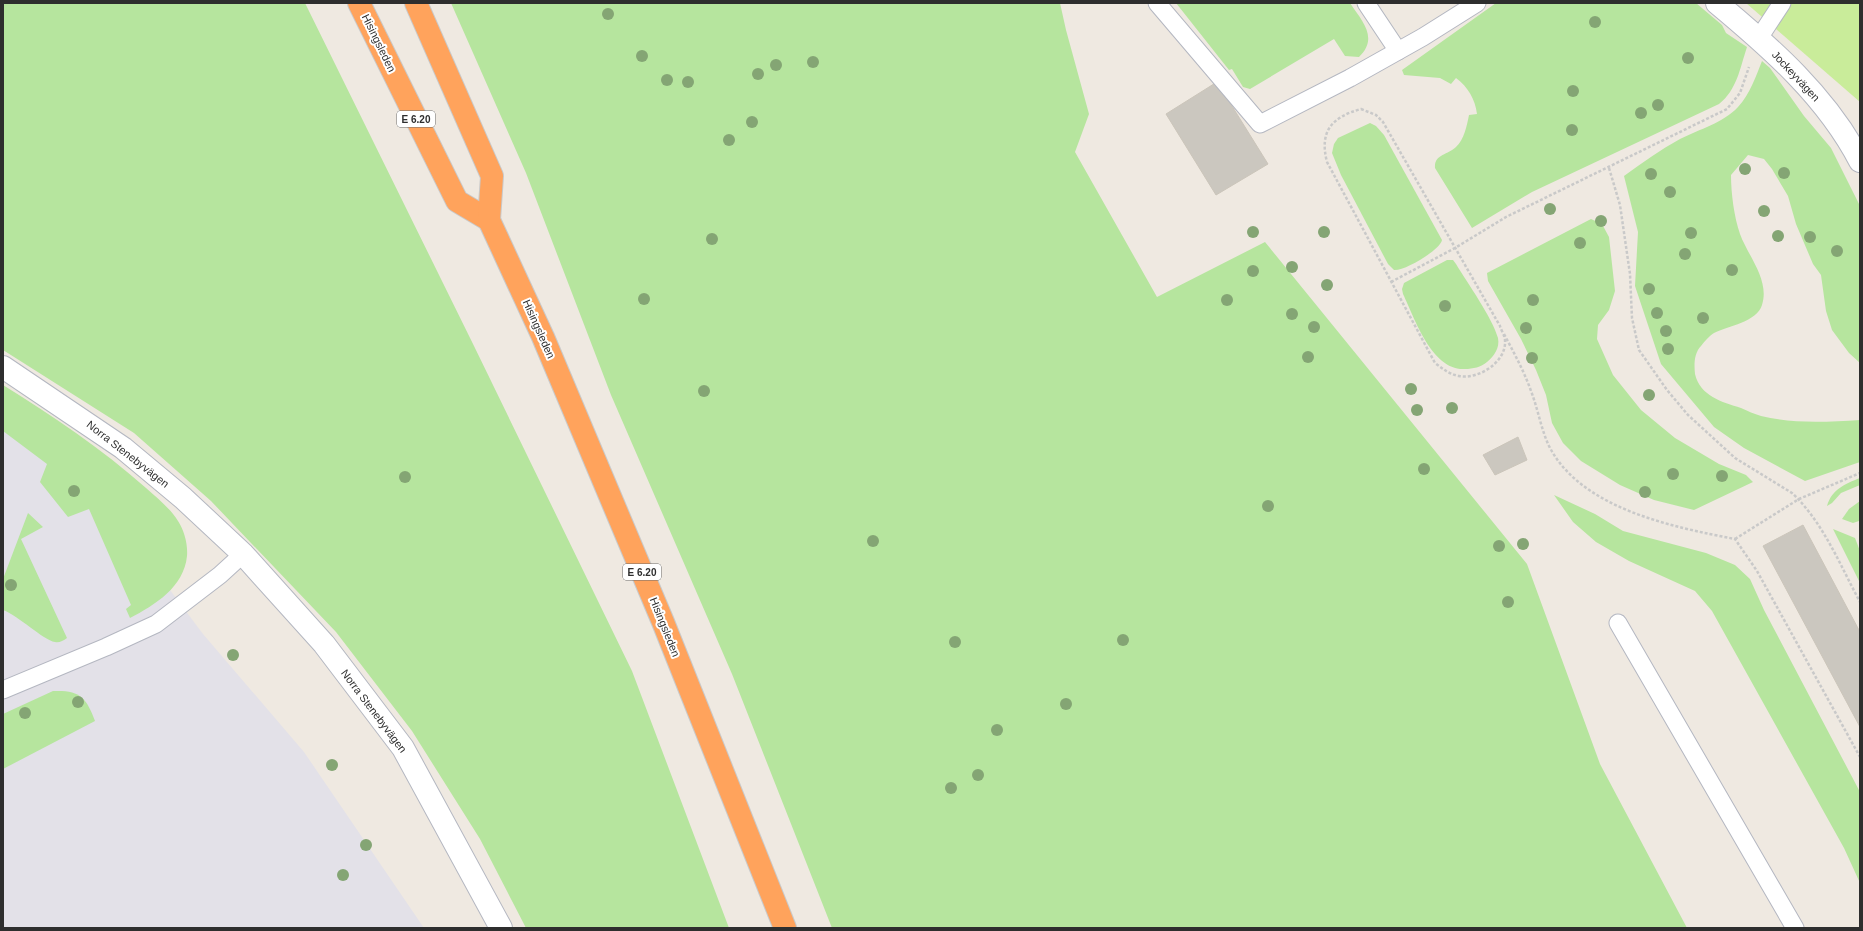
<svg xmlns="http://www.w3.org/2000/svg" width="1863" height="931" font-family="Helvetica,sans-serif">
<rect width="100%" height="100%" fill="#efe9e1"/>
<path fill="#e3e1e8" d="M3,405l161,177 39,52 101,118 120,176h-421z"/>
<g fill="#b6e59e">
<path d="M3,3h302l169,343 158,325 97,257h-203l-46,-89 -68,-108 -76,-99 -125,-131 -77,-68 -131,-83z"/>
<path d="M451,3h609l6,27 23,84 -14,38 82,145 108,-55 262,322 73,200 87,164h-855l-100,-254 -121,-279 -85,-222z"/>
<path d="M1176,3h174c12,18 29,35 9,54l-14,-1 -11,-17 -84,50 -7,-2 -11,-18 -3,1z"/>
<path d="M1496,3h200l26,22 4,8 21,14c-7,21 -10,43 -28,57l-187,88 -60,36 -37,-60c-1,-14 13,-13 21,-21 8,-7 11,-22 13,-32l8,-1c-2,-15 -9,-27 -21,-36l-5,6 -11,-6 -36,-3 -2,-5z"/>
<path d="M1762,61l8,7 34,48 27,32 29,58v157l-11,-10 -17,-23 -6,-19 -5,-36 -8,-11 -17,-40 -8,-28 -16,-27 -8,-10 -16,-4 -17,20c0,18 3,42 9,59 8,22 30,46 22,71 -5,17 -34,21 -48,28 -5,3 -10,9 -13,13 -7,7 -7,19 -6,28 5,22 27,28 46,34 7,3 13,6 20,8 32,8 66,6 99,4v42l-55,19 -61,-33 -30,-21 -53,-63 -26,-78 3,-54 -14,-56c18,-13 36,-26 56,-37 20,-10 43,-16 58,-32 12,-13 18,-31 24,-46z"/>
<path d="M1370,123l6,3 8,9 58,105c-2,10 -37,31 -48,30l-6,-6 -47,-89 -9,-22 2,-9 4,-6z"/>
<path d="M1591,219l11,5 7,13 6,54 -6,19 -11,15 -1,14 16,36 28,35 34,28 44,26 27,11 7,7 -59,28 -40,-10 -34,-15 -39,-24 -18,-18 -11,-20 -6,-28 -10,-25 -15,-31 -33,-58 -1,-8z"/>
<path d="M1447,260h6l3,4c12,20 36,53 42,74 2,10 -4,18 -11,24 -6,5 -14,7 -22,7 -33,2 -50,-50 -62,-75l-1,-5 2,-6z"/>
<path d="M3,385c50,31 99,64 143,103 11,10 24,20 32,33 6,9 10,23 9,35 -3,31 -32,49 -57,62l-4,-9 5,-4 -42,-96 -21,8 -28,-35 7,-18 -44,-33z"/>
<path d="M1860,478v7l-19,8 -9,10 -5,3c5,-17 18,-22 33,-28z"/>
<path d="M1554,495l41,19 28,17 83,22 29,12 15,14 14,31 96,182v91l-16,-35 -132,-237 -17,-20 -66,-30 -33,-19 -23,-20z"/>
<path d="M1860,501l-1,20 -6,2 -11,-4 7,-10z"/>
<path d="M28,513l15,14 -22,12 46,99c-4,3 -8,5 -12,4 -12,-2 -36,-26 -52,-32v-31z"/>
<path d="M1833,529l22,9 5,13v32z"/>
<path d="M53,691c27,-1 33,6 42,30l-92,48v-55z"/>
</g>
<path fill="#c9ec9a" d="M1746,3h114v99z"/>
<g fill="#cbc7bf" stroke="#cbc5ba">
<path d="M1217,82l51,82 -52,31 -50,-81z"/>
<path d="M1518,437l9,23 -32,15 -12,-20z"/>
<path d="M1803,525l57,107v95l-97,-181z"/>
</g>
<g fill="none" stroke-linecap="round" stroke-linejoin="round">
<defs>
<g id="lane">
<path d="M1157,3l103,121 90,-46 73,-41 54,-34"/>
<path d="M1366,3l32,48"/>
<path d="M1759,38l23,-35"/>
<path d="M1618,623l177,305"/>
<path d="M3,690l103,-43 50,-23 64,-49 23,-21"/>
</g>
<g id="street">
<path d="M1717,3c54,45 110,94 143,158"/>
<path d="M3,367l120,81 60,50 60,56 81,90 79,104 98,180"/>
</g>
<g id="highway">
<path d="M359,3l98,198 32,19"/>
<path d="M416,3l76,173 -3,44 54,117 120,285 122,306"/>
</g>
</defs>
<use href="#lane" stroke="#b4b7c1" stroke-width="19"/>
<use href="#street" stroke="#b4b7c1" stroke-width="24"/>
<use href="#highway" stroke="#c9c9c9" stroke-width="24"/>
<g stroke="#c9c9c9" stroke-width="2.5" stroke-dasharray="3 2" stroke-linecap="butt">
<path d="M1361,109l15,6 7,7 117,204c1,4 5,10 5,14 2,22 -27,40 -46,36 -10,-2 -16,-7 -24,-13l-108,-201c-8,-31 5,-45 34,-53z"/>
<path d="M1609,168l11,37 10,69 2,44 7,32 28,40 21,25 47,43 57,35c31,29 48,72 68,109"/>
<path d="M1391,282l64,-34 51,-31 221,-108 13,-16 9,-26"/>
<path d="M1504,334c10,19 20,37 27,57 7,18 10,38 18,55 32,63 124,81 186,93l22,32 103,186"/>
<path d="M1735,539l64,-40 61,-26"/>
</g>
<use href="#lane" stroke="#fff" stroke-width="17"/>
<use href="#street" stroke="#fff" stroke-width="22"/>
<use href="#highway" stroke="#ffa35c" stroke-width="22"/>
</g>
<g fill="#84a574">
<circle cx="608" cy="14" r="6"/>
<circle cx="1595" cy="22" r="6"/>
<circle cx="642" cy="56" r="6"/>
<circle cx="1688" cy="58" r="6"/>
<circle cx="813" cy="62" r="6"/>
<circle cx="776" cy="65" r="6"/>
<circle cx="758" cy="74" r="6"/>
<circle cx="667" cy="80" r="6"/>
<circle cx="688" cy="82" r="6"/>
<circle cx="1573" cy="91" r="6"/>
<circle cx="1658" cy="105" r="6"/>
<circle cx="1641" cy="113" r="6"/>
<circle cx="752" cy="122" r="6"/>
<circle cx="1572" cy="130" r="6"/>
<circle cx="729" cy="140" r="6"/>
<circle cx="1745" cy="169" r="6"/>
<circle cx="1784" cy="173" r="6"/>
<circle cx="1651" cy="174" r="6"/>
<circle cx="1670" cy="192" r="6"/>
<circle cx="1550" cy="209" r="6"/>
<circle cx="1764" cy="211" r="6"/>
<circle cx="1601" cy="221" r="6"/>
<circle cx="1253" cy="232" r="6"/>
<circle cx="1324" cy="232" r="6"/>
<circle cx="1691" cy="233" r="6"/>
<circle cx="1778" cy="236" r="6"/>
<circle cx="1810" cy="237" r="6"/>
<circle cx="712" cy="239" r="6"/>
<circle cx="1580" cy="243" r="6"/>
<circle cx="1837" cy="251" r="6"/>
<circle cx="1685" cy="254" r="6"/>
<circle cx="1292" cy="267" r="6"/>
<circle cx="1732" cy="270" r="6"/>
<circle cx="1253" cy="271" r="6"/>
<circle cx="1327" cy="285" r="6"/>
<circle cx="1649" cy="289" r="6"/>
<circle cx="644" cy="299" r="6"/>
<circle cx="1227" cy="300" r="6"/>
<circle cx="1533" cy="300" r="6"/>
<circle cx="1445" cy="306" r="6"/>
<circle cx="1657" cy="313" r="6"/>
<circle cx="1292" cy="314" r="6"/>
<circle cx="1703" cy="318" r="6"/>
<circle cx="1314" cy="327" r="6"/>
<circle cx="1526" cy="328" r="6"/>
<circle cx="1666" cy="331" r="6"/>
<circle cx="1668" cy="349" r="6"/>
<circle cx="1308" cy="357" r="6"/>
<circle cx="1532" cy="358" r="6"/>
<circle cx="1411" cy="389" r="6"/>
<circle cx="704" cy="391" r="6"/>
<circle cx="1649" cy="395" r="6"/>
<circle cx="1452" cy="408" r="6"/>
<circle cx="1417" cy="410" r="6"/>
<circle cx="1424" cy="469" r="6"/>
<circle cx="1673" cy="474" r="6"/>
<circle cx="1722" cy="476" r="6"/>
<circle cx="405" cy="477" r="6"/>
<circle cx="74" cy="491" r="6"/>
<circle cx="1645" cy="492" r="6"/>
<circle cx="1268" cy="506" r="6"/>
<circle cx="873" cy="541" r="6"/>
<circle cx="1523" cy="544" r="6"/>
<circle cx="1499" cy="546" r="6"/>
<circle cx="11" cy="585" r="6"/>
<circle cx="1508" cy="602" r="6"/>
<circle cx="1123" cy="640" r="6"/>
<circle cx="955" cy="642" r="6"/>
<circle cx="233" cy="655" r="6"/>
<circle cx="78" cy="702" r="6"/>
<circle cx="1066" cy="704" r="6"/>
<circle cx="25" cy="713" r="6"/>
<circle cx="997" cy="730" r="6"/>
<circle cx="332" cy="765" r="6"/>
<circle cx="978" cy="775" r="6"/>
<circle cx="951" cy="788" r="6"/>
<circle cx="366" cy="845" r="6"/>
<circle cx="343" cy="875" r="6"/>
</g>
<g text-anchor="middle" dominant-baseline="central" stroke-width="4" stroke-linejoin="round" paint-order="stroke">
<g fill="#fff" stroke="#6d6d6d" stroke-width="1">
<rect x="397" y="111" width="38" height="16" rx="3"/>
<rect x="623" y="564" width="38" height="16" rx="3"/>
</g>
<g font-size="10" font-weight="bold" fill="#2e2e2e">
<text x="416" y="119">E 6.20</text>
<text x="642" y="572">E 6.20</text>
</g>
<g font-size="11" fill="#2e2e2e" stroke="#fff">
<text transform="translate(379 43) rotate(64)">Hisingsleden</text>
<text transform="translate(1796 76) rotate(47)">Jockeyvägen</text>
<text transform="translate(539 329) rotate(66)">Hisingsleden</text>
<text transform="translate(128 454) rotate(38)">Norra Stenebyvägen</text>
<text transform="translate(665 627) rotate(68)">Hisingsleden</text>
<text transform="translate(374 711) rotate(53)">Norra Stenebyvägen</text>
</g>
</g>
<rect width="1863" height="931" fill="none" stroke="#2e2e2e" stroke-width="8"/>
</svg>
